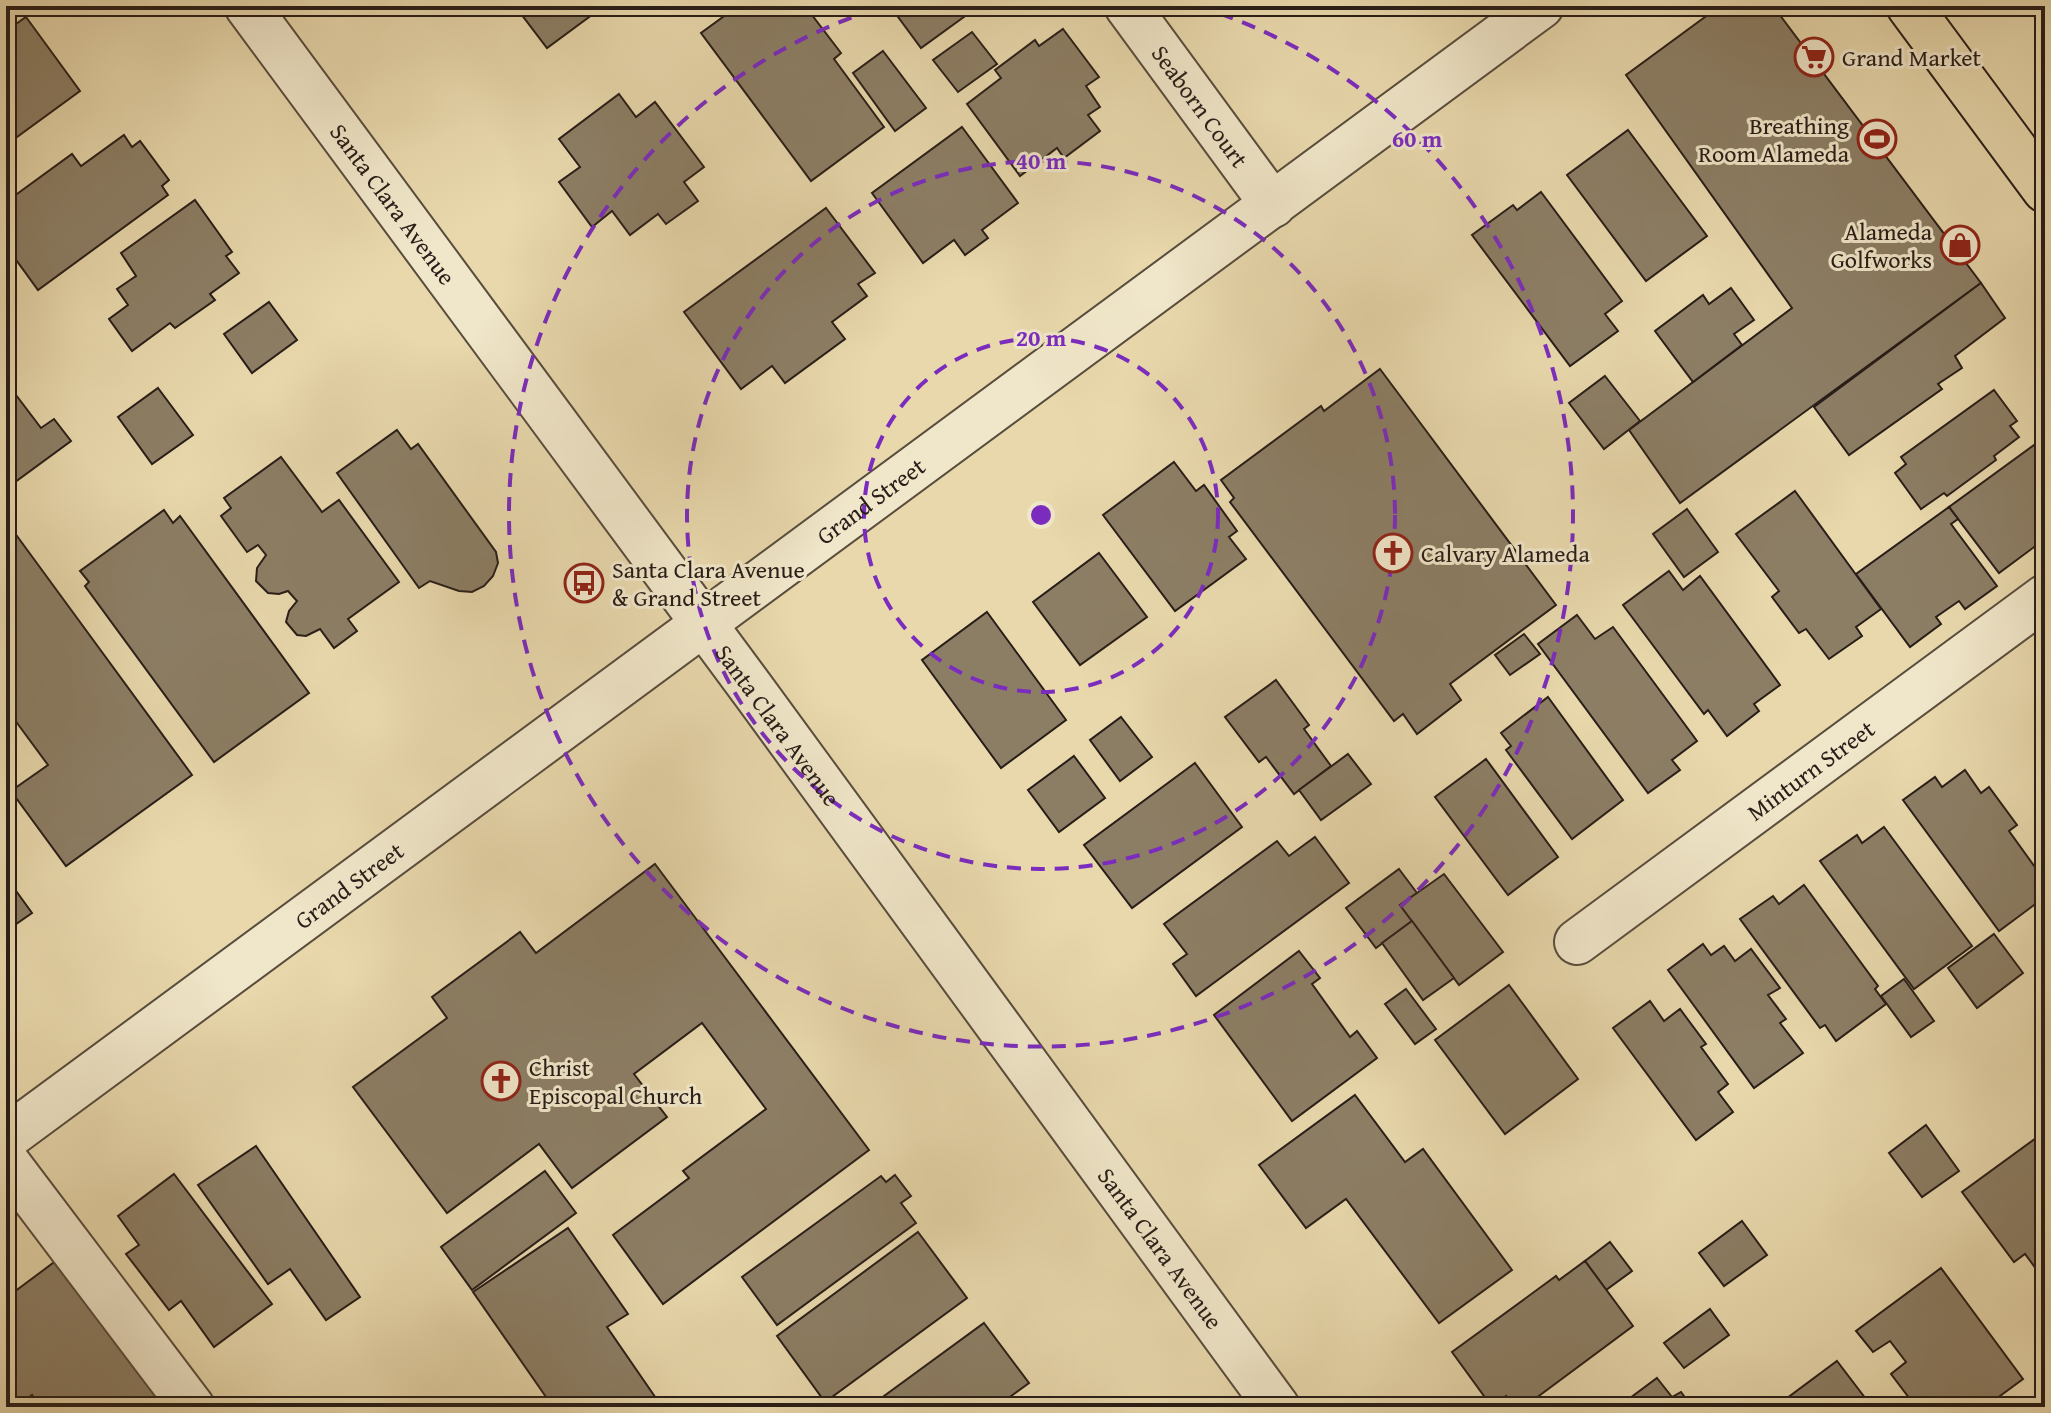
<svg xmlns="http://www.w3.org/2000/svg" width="2051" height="1413" font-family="'Gentium Book Plus',serif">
<rect width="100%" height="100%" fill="#e8d8ac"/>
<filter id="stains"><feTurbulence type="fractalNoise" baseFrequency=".0025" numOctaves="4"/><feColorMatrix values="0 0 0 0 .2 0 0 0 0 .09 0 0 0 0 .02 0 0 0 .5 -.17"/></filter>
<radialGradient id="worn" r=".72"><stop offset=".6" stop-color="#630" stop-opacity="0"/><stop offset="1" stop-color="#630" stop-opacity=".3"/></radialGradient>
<g fill="#8c7e65" stroke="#281d18" stroke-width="2">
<path d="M515,6h89l-57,42z"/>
<path d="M738,6h56l3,4 8,-4 36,47 -7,6 50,68 -73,54 -110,-148z"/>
<path d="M890,6h89l-58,42z"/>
<path d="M1720,6h53l208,277 -301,220 -51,-73 163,-122 -166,-233z"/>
<path d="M26,17l54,74 -74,54v-114z"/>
<path d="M1063,29l36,48 -13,9 14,21 -12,8 12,16 -36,27 -7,-10 -37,28 -53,-72 34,-26 -6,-8 40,-30 4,6z"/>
<path d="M972,32l25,32 -39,28 -25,-32z"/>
<path d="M883,51l43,57 -31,23 -42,-58z"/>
<path d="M619,94l17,23 19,-15 49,65 -20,15 14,19 -32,23 -8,-10 -28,21 -18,-24 -20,16 -33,-45 21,-15 -21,-28z"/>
<path d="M962,127l56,76 -36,27 6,8 -23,17 -11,-15 -31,23 -51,-70z"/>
<path d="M1628,130l79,106 -61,45 -79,-106z"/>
<path d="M124,135l8,12 8,-6 29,39 -7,6 6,9 -130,95 -32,-44v-44l66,-48 9,12z"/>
<path d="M1541,192l81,109 -17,13 13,17 -48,35 -98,-131 41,-30 4,5z"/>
<path d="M195,200l37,52 -6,4 13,17 -29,21 5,6 -40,28 -5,-5 -38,28 -23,-32 19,-14 -11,-16 19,-13 -15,-23z"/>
<path d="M826,208l49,65 -17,11 9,12 -35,26 13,17 -60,44 -13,-17 -31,23 -57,-77z"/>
<path d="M1981,283l24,35 -50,38 7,12 -24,16 4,5 -93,66 -35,-48z"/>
<path d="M1731,288l23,32 -20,14 8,11 -49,37 -38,-51 48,-36 6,9z"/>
<path d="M269,302l28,38 -45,33 -28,-39z"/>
<path d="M1380,369l176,236 -106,79 11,16 -44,34 -14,-20 -9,7 -164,-219 4,-4 -13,-18 100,-74 3,5z"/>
<path d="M1605,376l35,45 -36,28 -35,-46z"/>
<path d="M158,388l35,47 -41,29 -34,-47z"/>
<path d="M1994,390l23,31 -7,5 9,11 -25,19 2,4 -49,36 -3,-3 -23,16 -26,-36 11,-9 -5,-7z"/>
<path d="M13,391l28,37 13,-9 17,22 -60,44 -5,-7v-83z"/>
<path d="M397,430l14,19 7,-5 78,108 2,11 -5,13 -9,10 -12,6 -13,-1 -29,-10 -11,7 -82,-115z"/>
<path d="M2045,437v102l-46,34 -50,-66z"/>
<path d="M281,457l41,55 17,-12 60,82 -51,37 9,12 -23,17 -14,-19 -14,7 -9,-1 -11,-13 3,-11 8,-10 -9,-10 -9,3 -11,-1 -12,-12 1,-13 9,-13 -8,-10 -11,7 -26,-36 10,-8 -7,-10z"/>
<path d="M1174,462l22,29 8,-6 33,46 -8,6 17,22 -71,52 -72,-96z"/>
<path d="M1795,491l86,118 -25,18 6,9 -33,23 -23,-30 -7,4 -27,-36 7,-6 -43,-57z"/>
<path d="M1949,507l9,12 -7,5 46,62 -32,23 -6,-8 -23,16 5,7 -31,23 -54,-73z"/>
<path d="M1687,509l31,43 -34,25 -31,-43z"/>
<path d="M164,510l9,13 7,-7 129,177 -95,69 -129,-176 4,-4 -9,-11z"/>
<path d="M6,521l186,254 -126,91 -55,-75 37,-26 -42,-57z"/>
<path d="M1099,553l48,64 -67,48 -47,-63z"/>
<path d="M1669,571l14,19 17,-14 80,109 -26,19 5,7 -32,25 -19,-26 -4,4 -81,-109z"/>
<path d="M987,612l79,108 -65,48 -79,-108z"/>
<path d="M1577,615l18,24 18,-12 84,114 -25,19 8,10 -32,23 -110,-149z"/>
<path d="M1524,634l16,20 -30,21 -15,-20z"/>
<path d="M1276,680l33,45 -5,4 27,37 -37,28 -28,-37 -7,5 -34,-45z"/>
<path d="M1548,697l75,103 -51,39 -66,-89 5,-4 -10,-13z"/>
<path d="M1121,717l31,40 -32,24 -30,-41z"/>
<path d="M1348,754l23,30 -50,36 -22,-30z"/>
<path d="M1074,756l31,42 -46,34 -31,-42z"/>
<path d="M1486,759l72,98 -50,38 -73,-98z"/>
<path d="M1195,763l47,64 -110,81 -48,-63z"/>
<path d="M1965,770l16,23 8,-6 28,38 -8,6 31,43 -3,2 8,10v11l-46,34 -96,-131 32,-23 7,10z"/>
<path d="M1884,827l88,119 -58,43 -94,-128 37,-26 5,8z"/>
<path d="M1315,837l34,46 -153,113 -23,-32 14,-10 -23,-30 113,-83 12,15z"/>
<path d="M655,864l214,286 -206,154 -50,-69 76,-57 -6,-7 83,-62 -64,-86 -68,51 33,43 -95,71 -33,-44 -92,69 -94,-126 94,-69 -15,-21 88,-65 16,21z"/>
<path d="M1399,869l18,24 -17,12 12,16 -36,27 -30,-40z"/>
<path d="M1444,874l59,78 -44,33 -59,-80z"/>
<path d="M6,877l26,36 -26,18z"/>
<path d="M1804,885l74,101 -3,3 11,15 -50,37 -11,-16 -5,3 -80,-109 33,-23 6,8z"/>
<path d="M1412,921l42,57 -31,22 -41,-57z"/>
<path d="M1994,934l29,39 -46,35 -29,-40z"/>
<path d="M1703,944l8,11 13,-9 11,15 16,-12 29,39 -12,7 18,24 -6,4 23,30 -49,35 -86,-118z"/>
<path d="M1299,951l21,27 -8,6 38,53 7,-6 20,27 -85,63 -78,-106z"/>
<path d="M1904,979l30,42 -23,16 -30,-41z"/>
<path d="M1509,985l69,94 -73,55 -70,-94z"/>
<path d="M1406,989l30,40 -21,15 -30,-40z"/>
<path d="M1650,1001l14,20 16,-12 26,35 -5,3 27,37 -10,8 15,20 -37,28 -83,-112z"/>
<path d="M1355,1095l50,67 18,-13 89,121 -73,53 -93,-124 -40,29 -47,-63z"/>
<path d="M1926,1125l33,46 -37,26 -33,-44z"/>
<path d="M2036,1138l9,13v130l-20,-27 -11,8 -52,-70z"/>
<path d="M256,1146l104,151 -34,23 -36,-51 -22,15 -70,-99z"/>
<path d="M545,1171l31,42 -104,77 -31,-43z"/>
<path d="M174,1174l98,130 -58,43 -33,-46 -12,9 -43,-56 13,-9 -21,-29z"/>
<path d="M895,1175l16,21 -10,7 15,20 -139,102 -35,-48 139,-101 5,6z"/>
<path d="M1742,1221l25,34 -43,31 -25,-33z"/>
<path d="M568,1228l60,86 -21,13 55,80h-109l-80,-115z"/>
<path d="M918,1232l49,66 -142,104 -48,-66z"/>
<path d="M1610,1242l22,29 -26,19 -21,-29z"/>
<path d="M57,1260l110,147h-127l-8,-12 -16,12h-10v-109z"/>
<path d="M1585,1261l48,65 -109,81h-11l-7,-11 -14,11 -40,-55 104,-76 3,4z"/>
<path d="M1941,1268l82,111 -38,28h-69l-25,-33 15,-12 -16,-21 -17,11 -17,-21z"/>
<path d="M1710,1309l19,26 -45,33 -20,-25z"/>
<path d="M984,1323l45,60 -33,24h-127z"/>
<path d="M1837,1361l35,46h-97z"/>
<path d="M1657,1378l15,19 9,-5 11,15h-74z"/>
</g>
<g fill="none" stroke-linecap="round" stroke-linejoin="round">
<defs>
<g id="minor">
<path id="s1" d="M247,6l508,687 522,714"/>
<path id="s2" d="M1127,6l146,199"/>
<path id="s3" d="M1577,942l468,-345"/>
<path id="s4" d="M6,1138l1535,-1132"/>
<path d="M6,1161l186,246"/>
</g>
<path id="major" d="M1909,6l136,184"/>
</defs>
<use href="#minor" stroke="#584c3d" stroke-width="48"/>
<use href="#major" stroke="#281d18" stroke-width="48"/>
<use href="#minor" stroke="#f0e6c9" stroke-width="44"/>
<use href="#major" stroke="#e8d8ac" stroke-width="44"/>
</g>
<g fill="none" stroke="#7b2cbf" stroke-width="4" stroke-dasharray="14 10">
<circle cx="1041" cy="515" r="177"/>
<circle cx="1041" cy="515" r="354"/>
<path d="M1197 6A532 532 0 1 1 885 6"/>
</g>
<defs>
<symbol id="supermarket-ring" viewBox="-11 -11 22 22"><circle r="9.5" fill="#f0e6c9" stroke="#8f2418" stroke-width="1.5"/><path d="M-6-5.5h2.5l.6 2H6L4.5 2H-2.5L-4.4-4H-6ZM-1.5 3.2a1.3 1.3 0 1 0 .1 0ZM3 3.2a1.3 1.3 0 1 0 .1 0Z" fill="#8f2418"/></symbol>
<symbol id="stadium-ring" viewBox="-11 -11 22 22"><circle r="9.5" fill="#f0e6c9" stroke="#8f2418" stroke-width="1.5"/><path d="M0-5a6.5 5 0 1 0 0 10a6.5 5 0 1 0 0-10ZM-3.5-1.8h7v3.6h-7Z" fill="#8f2418"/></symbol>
<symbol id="shop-ring" viewBox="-11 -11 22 22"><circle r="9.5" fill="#f0e6c9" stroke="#8f2418" stroke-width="1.5"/><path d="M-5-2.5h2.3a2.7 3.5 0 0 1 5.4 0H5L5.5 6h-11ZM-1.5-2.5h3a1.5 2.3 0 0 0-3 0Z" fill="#8f2418"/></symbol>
<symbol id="church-ring" viewBox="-11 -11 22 22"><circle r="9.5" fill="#f0e6c9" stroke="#8f2418" stroke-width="1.5"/><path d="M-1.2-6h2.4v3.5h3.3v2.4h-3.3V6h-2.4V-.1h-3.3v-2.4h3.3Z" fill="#8f2418"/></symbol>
<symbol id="bus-ring" viewBox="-11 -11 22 22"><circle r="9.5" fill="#f0e6c9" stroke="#8f2418" stroke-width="1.5"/><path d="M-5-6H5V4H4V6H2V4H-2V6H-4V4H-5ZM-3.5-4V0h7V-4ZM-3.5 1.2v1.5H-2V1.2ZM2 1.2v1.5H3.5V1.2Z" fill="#8f2418"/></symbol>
</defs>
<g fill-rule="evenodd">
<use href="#supermarket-ring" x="1792" y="35" width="44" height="44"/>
<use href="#stadium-ring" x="1855" y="117" width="44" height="44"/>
<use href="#shop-ring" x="1938" y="223" width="44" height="44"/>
<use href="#church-ring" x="1371" y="531" width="44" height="44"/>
<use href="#bus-ring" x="562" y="561" width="44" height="44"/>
<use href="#church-ring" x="479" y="1059" width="44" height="44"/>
</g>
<g text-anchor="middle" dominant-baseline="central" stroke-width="6" stroke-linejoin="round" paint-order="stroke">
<g font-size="24" fill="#281d18" stroke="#f0e6c9" text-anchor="start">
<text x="1842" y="57">Grand Market</text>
<text x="1849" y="125" text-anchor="end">Breathing<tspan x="1849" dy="28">Room Alameda</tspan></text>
<text x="1932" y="231" text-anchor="end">Alameda<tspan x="1932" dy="28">Golfworks</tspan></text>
<text x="1421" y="553">Calvary Alameda</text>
<text x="612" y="569">Santa Clara Avenue<tspan x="612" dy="28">&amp; Grand Street</tspan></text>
<text x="529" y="1067">Christ<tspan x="529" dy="28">Episcopal Church</tspan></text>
</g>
<g font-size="24" fill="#281d18" stroke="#f0e6c9">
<text stroke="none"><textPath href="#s2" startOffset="124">Seaborn Court</textPath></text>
<text stroke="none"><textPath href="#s1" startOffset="246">Santa Clara Avenue</textPath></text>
<text stroke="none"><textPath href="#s4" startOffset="1074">Grand Street</textPath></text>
<text stroke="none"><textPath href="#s1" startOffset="894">Santa Clara Avenue</textPath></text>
<text stroke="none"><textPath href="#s3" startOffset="290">Minturn Street</textPath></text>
<text stroke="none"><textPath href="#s4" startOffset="426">Grand Street</textPath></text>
<text stroke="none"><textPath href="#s1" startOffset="1542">Santa Clara Avenue</textPath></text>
</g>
</g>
<circle cx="1041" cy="515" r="12" fill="#7b2cbf" stroke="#f0e6c9" stroke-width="4"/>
<g font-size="24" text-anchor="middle" font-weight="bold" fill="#7b2cbf" stroke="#f0e6c9" stroke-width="6" stroke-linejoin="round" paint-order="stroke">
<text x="1417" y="147">60 m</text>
<text x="1041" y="169">40 m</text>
<text x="1041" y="346">20 m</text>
</g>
<rect width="2051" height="1413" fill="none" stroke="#e8d8ac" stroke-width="32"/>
<rect x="8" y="8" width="2035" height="1397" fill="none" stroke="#281d18" stroke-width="4"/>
<rect x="16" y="16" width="2019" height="1381" fill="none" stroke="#281d18" stroke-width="2"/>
<rect width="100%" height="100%" filter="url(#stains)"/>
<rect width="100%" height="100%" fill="url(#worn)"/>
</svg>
